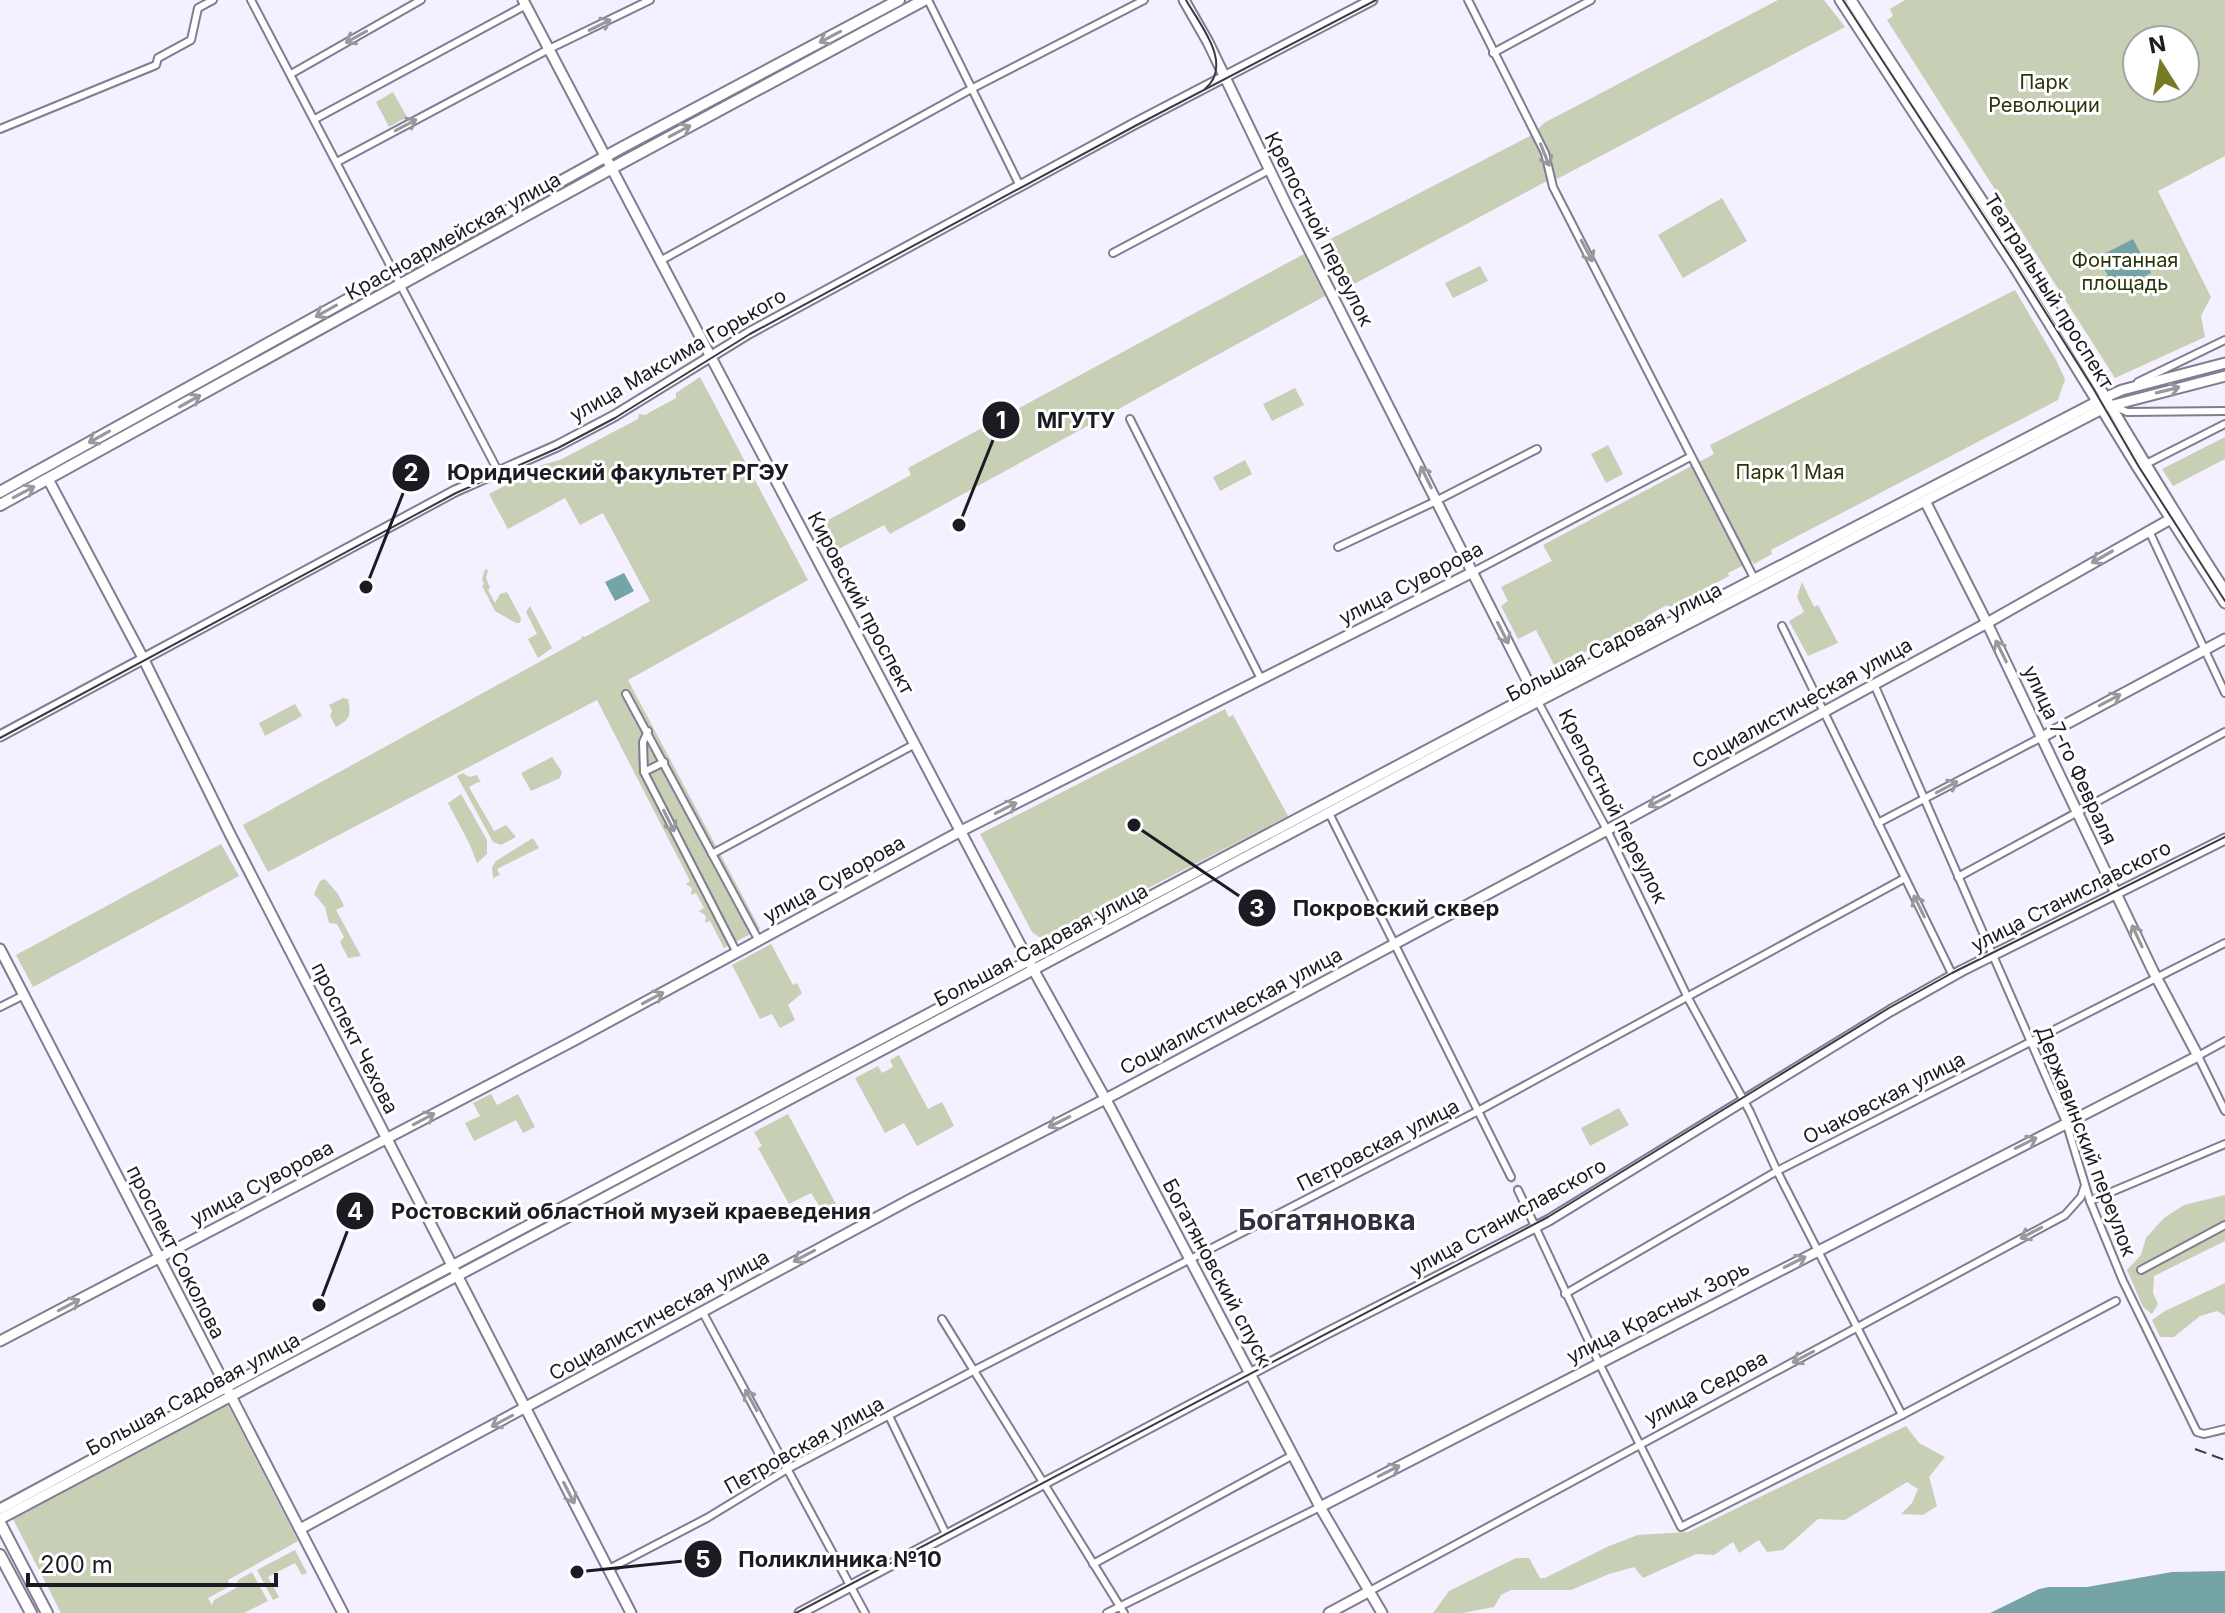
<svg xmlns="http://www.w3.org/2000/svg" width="2225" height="1613" font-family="Inter,sans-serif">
<rect width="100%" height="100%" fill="#f4f0ff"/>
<g fill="#c7cfb5" fill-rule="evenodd">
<path d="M1778,0h46l21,27 -286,151 -14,4 -202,108 -24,-45 213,-110 12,-12z"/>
<path d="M1905,0h320v156l-67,35 53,106 -10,19 4,21 -90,41 -228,-358 6,-4 -3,-7zM2137,40h48v48h-48z"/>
<path d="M393,92l14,25 -18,10 -13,-25z"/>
<path d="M1722,198l25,43 -64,37 -25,-43z"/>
<path d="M1304,254l21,42 -435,238 -6,-9 -51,27 -14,-27 92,-50 -3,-7z"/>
<path d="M1480,266l8,15 -35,17 -8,-15z"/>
<path d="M2015,290l41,70 9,19 -7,21 -287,150 1,4 -18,10 -2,-3 -24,12 1,3 -60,32 -2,-3 -20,11v4l-67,35 -2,-2 -24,12 -18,-35 -18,9 -17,-33 7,-5 -7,-14 51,-26 -9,-16 171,-91 -4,-9z"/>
<path d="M700,377l108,203 -180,100 132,249 -36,19 -14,-27 -5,2 1,-7 -7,-5 5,-3 -8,-15 -5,2 1,-7 -6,-4 4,-3 -93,-181 -329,172 -25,-47 338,-186 1,-3 3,1 65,-36 -47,-88 -23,12 -15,-27 -57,31 -19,-35 21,-11 -2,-5 26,-11 26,-7 78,-41 1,-5 6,1 31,-17v-5z"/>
<path d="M1295,388l9,17 -32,16 -9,-17z"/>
<path d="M2225,437v22l-52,27 -11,-17z"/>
<path d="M1608,445l15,29 -17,9 -15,-29z"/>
<path d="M1245,460l7,14 -32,17 -7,-14z"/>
<path d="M485,569l3,1 -2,8 4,10 -2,2 7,13 5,-9 7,-2 14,26 -1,5h-4l-21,-12 -13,-25 2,-2 -2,-5z"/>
<path d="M1802,582l12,25 4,-2 20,38 -30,13 -19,-35 15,-9 -7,-15z"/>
<path d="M530,606l22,42 -14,10 -10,-19 9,-5 -11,-22z"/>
<path d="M343,698l5,1c3,16 3,20 -12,28l-6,-11 2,-5 -3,-6z"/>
<path d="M295,704l7,12 -37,20 -6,-13z"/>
<path d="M1225,709l4,8 4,-2 55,101 -237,122 -9,1 -10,-7 -52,-98z"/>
<path d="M552,757l10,15 -2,6 -29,13 -10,-18z"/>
<path d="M463,773l6,4 8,-2 4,8 -3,-1 -9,5 25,44 12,-6 10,12 -15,8 -8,-3 -36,-66z"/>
<path d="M461,794l26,46v14l-10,9 -7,-18 -22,-42z"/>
<path d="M533,838l6,10 -42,21 3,6 -7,3 -1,-11 4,-6z"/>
<path d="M221,844l18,32 -206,111 -17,-32z"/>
<path d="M325,879l13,15 6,12 -8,4 25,46 -13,2 -8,-16 4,-5 -7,-13 -8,-1 -4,-16 -11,-13 6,-13z"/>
<path d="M771,944l22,41 4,-2 5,10 -14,12 7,15 -15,8 -8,-14 -12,5 -28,-54z"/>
<path d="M899,1055l29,54 14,-7 12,24 -37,20 -13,-23 -19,10 -30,-55 23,-12 4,7 11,-6 -3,-7z"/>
<path d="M491,1094l6,11 21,-11 17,33 -12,6 -7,-13 -42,21 -9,-18 15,-7 -7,-13z"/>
<path d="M1619,1108l10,17 -39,21 -9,-18z"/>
<path d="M788,1114l49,92 -13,7 -13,-20 -22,11 -31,-56 4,-2 -8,-14z"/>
<path d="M2225,1195v46l-71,35 -1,17 5,11 -6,10 -9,-7 -16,-37 14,-15 5,-17 18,-20 20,-13z"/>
<path d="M2225,1283v33l-8,-5 -17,5 -26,21h-14l-8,-17 13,-9z"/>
<path d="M228,1405l70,136 -70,39 2,6 -22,12 4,7 2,-5 22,-12 2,-8 14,-8 16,29 -24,12h-183l-48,-94z"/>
<path d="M1906,1426l13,17 26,14 -16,20 8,29 -14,9 -22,-1 11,-11 6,-14 -11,-7 -62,38 -27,-1 -35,31 -16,2 -8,-12 -20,13 -6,-11 -19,13 -18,-1 -53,24 -9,-11 -25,7 -38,16h-60l-10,5 -7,12 -32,6h-29l16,-22 67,-33h13l11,20h5l64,-32 29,-11 50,-3z"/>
<path d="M295,1550l12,23 -5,2 -7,-12 -27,14 11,20 -6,3 -16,-30z"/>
</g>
<g fill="#75a4a6">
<path d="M2133,239l18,34 -35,18 -18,-34z"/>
<path d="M624,573l10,18 -19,10 -10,-19z"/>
<path d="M2225,1571v42h-235l49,-24 10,-2h38l85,-15z"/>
</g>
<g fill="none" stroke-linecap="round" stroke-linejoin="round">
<path stroke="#d4d0de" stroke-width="6" stroke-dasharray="6 3" stroke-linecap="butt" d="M1511,1177l7,13"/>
<defs>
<g id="street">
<path d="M251,0l247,471"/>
<path d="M928,0l92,186"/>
<path d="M1468,0l77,153 8,34 202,393"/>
<path d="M1493,53l98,-53"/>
<path d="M291,74l130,-74"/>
<path d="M315,119l211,-114"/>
<path d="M0,129l156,-64 2,-7 33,-18 7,-32 15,-8"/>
<path d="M337,162l212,-113 101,-49"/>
<path d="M1113,253l156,-83"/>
<path d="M660,261l311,-172 173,-89"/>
<path d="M2138,382l87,-42"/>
<path d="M2114,406l13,6 98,-1"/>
<path d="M1130,419l131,260"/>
<path d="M2144,465l81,-41"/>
<path d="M2149,531l76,162"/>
<path d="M1338,547l94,-44 105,-54"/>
<path d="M1473,572l217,-115"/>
<path d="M1782,626l171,350"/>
<path d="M1874,684l192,438 24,79 33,80 74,151 7,2 21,-5"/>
<path d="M626,694l133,247"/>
<path d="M1537,700l70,130 81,168 62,114 27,59 125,244"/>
<path d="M664,762l-20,10 93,181"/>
<path d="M644,772l-1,-30 5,-11"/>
<path d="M1329,813l182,364"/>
<path d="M1878,823l164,-86"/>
<path d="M712,854l203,-110"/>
<path d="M1958,877l267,-145"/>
<path d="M0,1007l24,-12"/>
<path d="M2225,1041l-27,15 27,55"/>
<path d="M1518,1190l81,173 82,164 221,-112 214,-114"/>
<path d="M2090,1201l135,-57"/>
<path d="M2141,1270l84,-45"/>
<path d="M1565,1294l212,-123 448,-228"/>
<path d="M702,1311l163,302"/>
<path d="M942,1319l182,294"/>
<path d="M889,1416l57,118"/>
<path d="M1093,1564l200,-109"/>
<path d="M609,1569l98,-51 82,-50 184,-97 505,-260 427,-233"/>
<path d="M1368,1592l697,-377 16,-18 4,-12"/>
<path d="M1107,1613l213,-106"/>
</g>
<g id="secondary">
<path d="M523,0l510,969 78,140 209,398 62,106"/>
<path d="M1184,0l24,42 80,166 246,486"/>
<path d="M1840,0l175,268 123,200 87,135"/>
<path d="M1851,0c56,89 116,176 173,265 69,108 131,219 201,326"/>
<path d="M48,479l94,177 88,178 401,779"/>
<path d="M0,736l455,-245 102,-45 57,-30 135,-83 385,-209 238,-124"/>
<path d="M2042,737l183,-98"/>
<path d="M0,949l343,664"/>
<path d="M0,1341l573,-300 388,-210 512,-259"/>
<path d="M1320,1507l878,-451 -45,-85 -166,-348 -62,-122"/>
<path d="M0,1509l412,-222 1117,-591 575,-298 18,-8 103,-27"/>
<path d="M0,1519l1533,-815 573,-297 119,-31"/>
<path d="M300,1529l611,-330 206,-106 490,-263 380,-207 189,-107"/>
<path d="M800,1613l525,-279 224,-114 341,-209 71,-40 264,-132"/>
<path d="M1329,1613l39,-21"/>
</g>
<g id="primary">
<path d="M0,492l621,-344 278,-148"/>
<path d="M0,505l612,-337 312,-168"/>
<path d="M0,1523l47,90"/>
<path d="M0,1555l31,58"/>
</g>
</defs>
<use href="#street" stroke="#817c91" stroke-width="10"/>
<use href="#secondary" stroke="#817c91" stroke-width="13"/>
<use href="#primary" stroke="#817c91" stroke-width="14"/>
<use href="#street" stroke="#fff" stroke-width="6"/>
<use href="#secondary" stroke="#fff" stroke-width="9"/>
<use href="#primary" stroke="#fff" stroke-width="10"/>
<g stroke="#3c3a43" stroke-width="2">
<path d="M1186,0c14,25 48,64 19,89"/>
<path d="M1843,0l174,267 76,121 46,79 86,134"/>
<path d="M0,738l456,-245 102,-45 57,-30 135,-84 385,-208 241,-126"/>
<path d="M796,1613l752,-396 341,-209 63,-35 273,-136"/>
</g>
<path stroke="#3c3a43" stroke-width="2" stroke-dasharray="12 6" stroke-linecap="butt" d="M2195,1449l30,11"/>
</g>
<defs><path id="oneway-shaft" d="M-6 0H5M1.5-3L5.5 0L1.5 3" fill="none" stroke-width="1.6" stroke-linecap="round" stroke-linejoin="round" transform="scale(2)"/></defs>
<g stroke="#99989c">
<use href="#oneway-shaft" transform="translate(600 25) rotate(-26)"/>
<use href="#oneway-shaft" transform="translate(356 37) rotate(151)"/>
<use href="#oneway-shaft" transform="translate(830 37) rotate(152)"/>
<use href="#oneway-shaft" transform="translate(406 125) rotate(-28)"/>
<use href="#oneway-shaft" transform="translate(680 131) rotate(-28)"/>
<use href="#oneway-shaft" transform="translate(1545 155) rotate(68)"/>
<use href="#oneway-shaft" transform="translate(1587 251) rotate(62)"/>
<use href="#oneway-shaft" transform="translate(326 311) rotate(151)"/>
<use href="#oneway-shaft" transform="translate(2168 390) rotate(-14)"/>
<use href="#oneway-shaft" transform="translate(190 401) rotate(-29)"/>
<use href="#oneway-shaft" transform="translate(99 437) rotate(151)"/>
<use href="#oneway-shaft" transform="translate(1426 477) rotate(-116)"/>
<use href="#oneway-shaft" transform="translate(24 492) rotate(-28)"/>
<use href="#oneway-shaft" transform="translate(2102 557) rotate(150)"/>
<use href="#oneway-shaft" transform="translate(1503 633) rotate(63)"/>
<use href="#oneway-shaft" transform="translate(2001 651) rotate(-116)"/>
<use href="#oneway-shaft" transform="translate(2110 700) rotate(-28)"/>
<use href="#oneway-shaft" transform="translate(1947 787) rotate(-28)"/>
<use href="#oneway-shaft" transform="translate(1659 801) rotate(152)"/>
<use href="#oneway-shaft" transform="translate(1006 808) rotate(-27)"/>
<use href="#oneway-shaft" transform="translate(669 821) rotate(63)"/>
<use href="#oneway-shaft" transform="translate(1919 906) rotate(-116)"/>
<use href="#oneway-shaft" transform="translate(2137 936) rotate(-115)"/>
<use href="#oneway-shaft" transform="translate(653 998) rotate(-28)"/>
<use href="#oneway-shaft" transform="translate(424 1119) rotate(-28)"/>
<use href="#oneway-shaft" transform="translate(1059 1122) rotate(153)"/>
<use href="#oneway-shaft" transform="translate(2026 1143) rotate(-27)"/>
<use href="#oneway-shaft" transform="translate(2031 1233) rotate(152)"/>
<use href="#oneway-shaft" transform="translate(804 1256) rotate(152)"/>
<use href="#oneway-shaft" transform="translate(1795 1262) rotate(-27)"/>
<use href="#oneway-shaft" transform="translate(69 1305) rotate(-28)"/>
<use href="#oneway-shaft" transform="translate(1803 1357) rotate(152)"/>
<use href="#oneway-shaft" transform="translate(751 1400) rotate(-119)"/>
<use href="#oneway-shaft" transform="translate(502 1421) rotate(152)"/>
<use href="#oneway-shaft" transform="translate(1389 1471) rotate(-27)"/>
<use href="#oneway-shaft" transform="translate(569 1493) rotate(63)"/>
</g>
<g text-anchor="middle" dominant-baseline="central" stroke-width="6" stroke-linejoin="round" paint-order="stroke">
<g font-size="20" fill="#2b3409" stroke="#fff">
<text x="2044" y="82">Парк<tspan x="2044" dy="23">Революции</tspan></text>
<text x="2125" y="260">Фонтанная<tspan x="2125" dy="23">площадь</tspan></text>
<text x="1790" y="472">Парк 1 Мая</text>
</g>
<g font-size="20" fill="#1c1a22" stroke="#fff">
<text transform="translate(1319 229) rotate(63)">Крепостной переулок</text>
<text transform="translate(453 236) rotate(-29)">Красноармейская улица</text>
<text transform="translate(2049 291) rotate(58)">Театральный проспект</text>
<text transform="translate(678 355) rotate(-30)">улица Максима Горького</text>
<text transform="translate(1411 583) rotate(-27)">улица Суворова</text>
<text transform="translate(861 603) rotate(62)">Кировский проспект</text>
<text transform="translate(1614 642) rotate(-27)">Большая Садовая улица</text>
<text transform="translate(1802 703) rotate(-29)">Социалистическая улица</text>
<text transform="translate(2070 755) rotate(65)">улица 7-го Февраля</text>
<text transform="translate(1613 806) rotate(63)">Крепостной переулок</text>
<text transform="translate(834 879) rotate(-29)">улица Суворова</text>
<text transform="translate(2071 896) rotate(-27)">улица Станиславского</text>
<text transform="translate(1041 945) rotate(-28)">Большая Садовая улица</text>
<text transform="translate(1231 1011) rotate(-28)">Социалистическая улица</text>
<text transform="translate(355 1038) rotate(63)">проспект Чехова</text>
<text transform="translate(1884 1098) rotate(-27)">Очаковская улица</text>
<text transform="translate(2086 1141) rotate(69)">Державинский переулок</text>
<text transform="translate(1378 1145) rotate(-27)">Петровская улица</text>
<text transform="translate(262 1183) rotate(-28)">улица Суворова</text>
<text transform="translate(1508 1217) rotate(-29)">улица Станиславского</text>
<text transform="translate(176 1252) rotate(63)">проспект Соколова</text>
<text transform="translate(1217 1272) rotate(62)">Богатяновский спуск</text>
<text transform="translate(1658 1312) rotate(-27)">улица Красных Зорь</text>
<text transform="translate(659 1315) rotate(-29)">Социалистическая улица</text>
<text transform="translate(1706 1388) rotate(-28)">улица Седова</text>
<text transform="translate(193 1394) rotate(-28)">Большая Садовая улица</text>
<text transform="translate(804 1445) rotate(-29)">Петровская улица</text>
</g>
<g font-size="28" font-weight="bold" fill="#332e40" stroke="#fff">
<text x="1327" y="1220">Богатяновка</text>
</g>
</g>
<path fill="none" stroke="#1c1a22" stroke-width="3" d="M959 525L1001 420M366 587L411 473M1134 825L1257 908M319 1305L355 1211M577 1572L703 1559"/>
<g fill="#1c1a22" stroke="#fff" stroke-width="3">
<circle cx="959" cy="525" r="8"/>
<circle cx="366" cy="587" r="8"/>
<circle cx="1134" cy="825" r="8"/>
<circle cx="319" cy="1305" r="8"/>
<circle cx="577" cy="1572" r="8"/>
<circle cx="1001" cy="420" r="20"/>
<circle cx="411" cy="473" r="20"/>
<circle cx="1257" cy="908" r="20"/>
<circle cx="355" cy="1211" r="20"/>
<circle cx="703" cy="1559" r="20"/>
</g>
<g font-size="24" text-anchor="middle" font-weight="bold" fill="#fff">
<text x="1001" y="429">1</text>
<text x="411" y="481">2</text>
<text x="1257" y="917">3</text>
<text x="355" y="1220">4</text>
<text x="703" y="1568">5</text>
</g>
<g font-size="22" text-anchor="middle" font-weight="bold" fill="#1c1a22" stroke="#fff" stroke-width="6" stroke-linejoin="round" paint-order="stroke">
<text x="1076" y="428">МГУТУ</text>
<text x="618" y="480">Юридический факультет РГЭУ</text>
<text x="1396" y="916">Покровский сквер</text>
<text x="631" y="1219">Ростовский областной музей краеведения</text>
<text x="840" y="1567">Поликлиника №10</text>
</g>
<g transform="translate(2161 64) rotate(349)"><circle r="38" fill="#ffffff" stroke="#a4a3a7" stroke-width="2"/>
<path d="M0-6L14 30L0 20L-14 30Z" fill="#777b24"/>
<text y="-12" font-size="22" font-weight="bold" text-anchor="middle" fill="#1c1a22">N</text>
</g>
<path d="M28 1573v12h248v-12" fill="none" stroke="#1c1a22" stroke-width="4"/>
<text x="40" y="1573" font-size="24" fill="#1c1a22" stroke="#ffffff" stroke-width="6" paint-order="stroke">200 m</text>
</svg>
